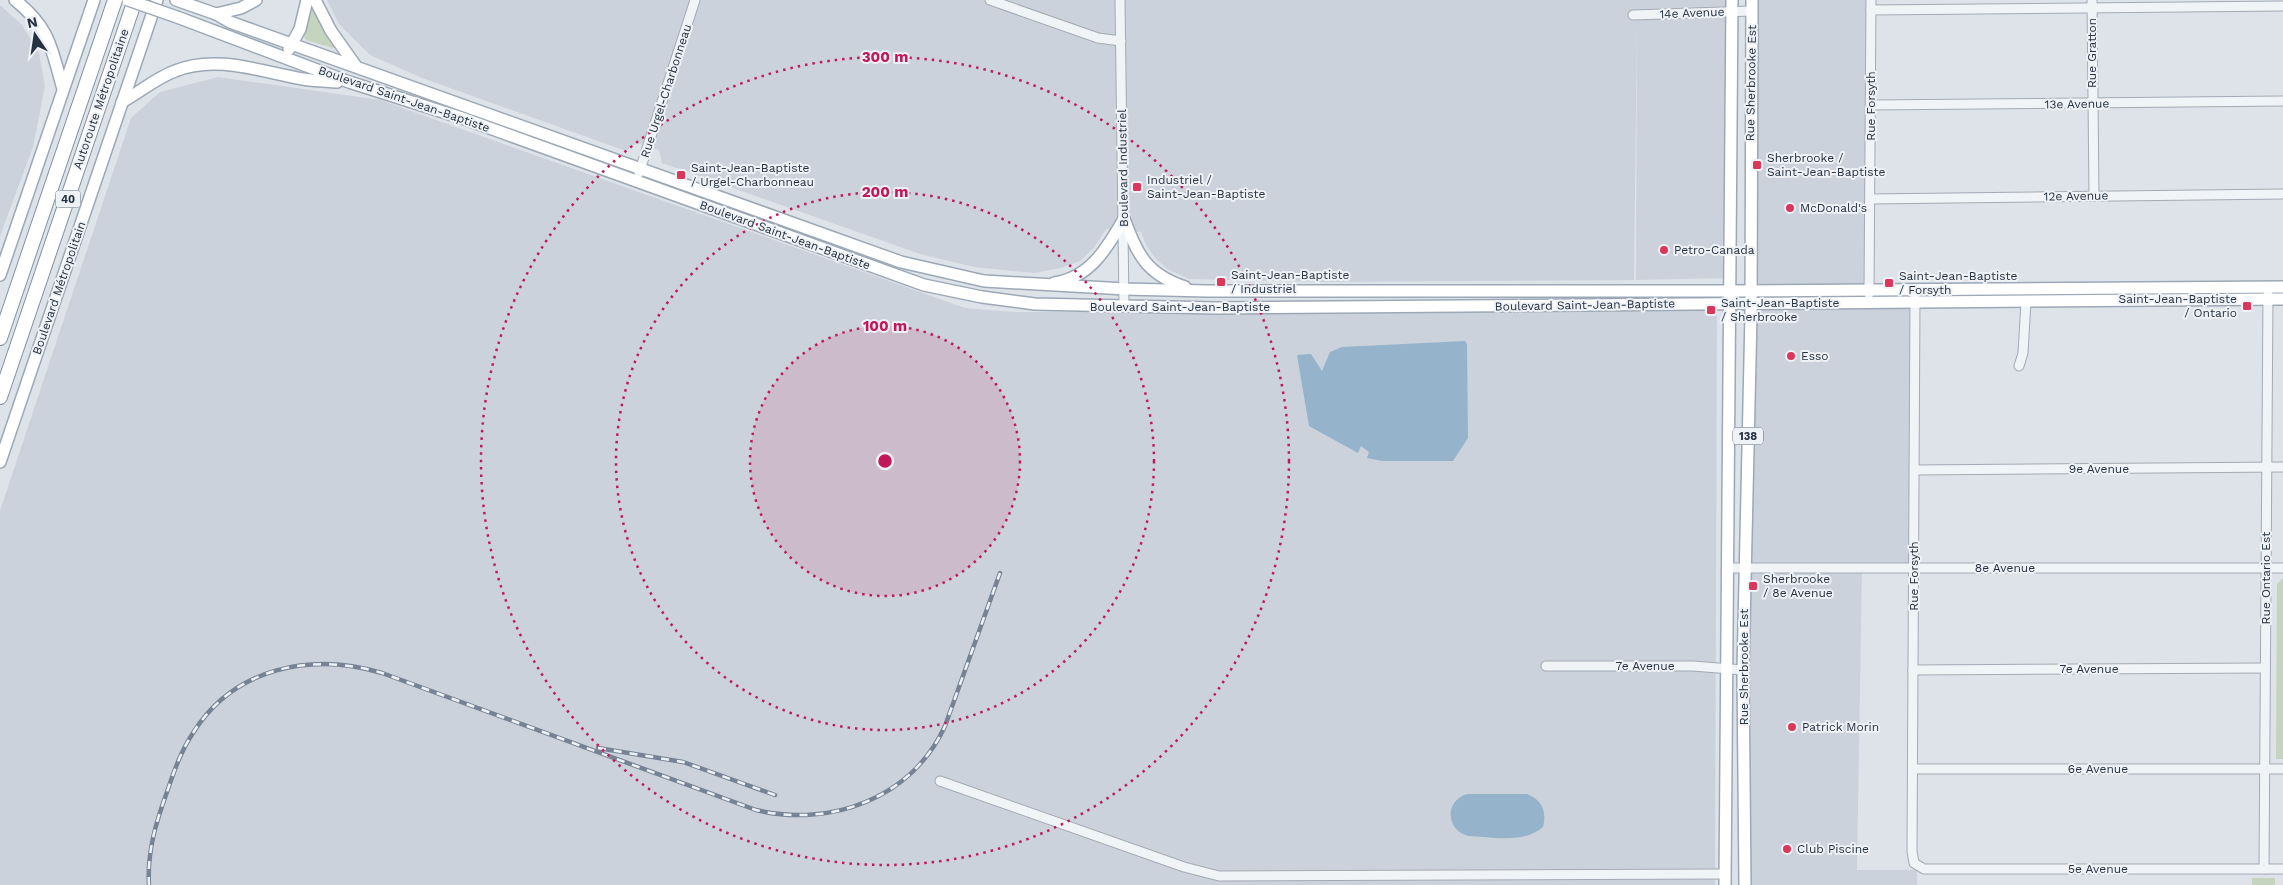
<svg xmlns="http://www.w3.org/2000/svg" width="2283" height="885" font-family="'Work Sans',sans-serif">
<rect width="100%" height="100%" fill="#dee3e9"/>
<g fill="#ccd2db">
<path d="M327,0h1405l-2,278 -94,2 1,-259 -3,259 -315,2 -130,-3 -22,-10 -12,-11 -9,-13 -5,-13 -35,-3 -12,19 -14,13 -19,7 -27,5 -60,-6 -54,-13 -258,-91 -3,-13 -22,-7 -11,8 -204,-73 -52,-23 -31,-31z"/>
<path d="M1755,0h114v289h46l-1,279h-52l-5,302h60v15h-172z"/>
<path d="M0,5l22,20 17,28 6,33 -12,61 -33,89z"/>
<path d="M218,77l162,23 585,208 49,4 535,-1 168,-4 -2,578h-1715v-374l131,-393 29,-26z"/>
</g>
<g fill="#c5d4be">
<path d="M312,10h2l21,36 -2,2 -27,-8 -3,-5z"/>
<path d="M2283,578v181h-7l1,-175z"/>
<rect x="2252" y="878" width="23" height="7"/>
</g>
<g fill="#95b4cc">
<path d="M1465,341l2,3 1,94 -15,23h-71l-15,-3 2,-6 -8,-6 -3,7 -49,-27 -12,-71 14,-1 11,17 8,-19 12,-5z"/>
<path d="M1467,794h60c15,6 20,17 16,33 -19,17 -52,10 -75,9 -22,-6 -24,-35 -1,-42z"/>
</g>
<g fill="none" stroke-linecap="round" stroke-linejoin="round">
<defs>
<g id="minor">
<path d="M990,0l108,38 23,3"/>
<path d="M1120,0l4,307"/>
<path d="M2092,0l2,196"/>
<path d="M1871,10l412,-4"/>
<path d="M1633,15l119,-4"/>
<path d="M1871,105l412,-4"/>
<path d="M639,173l56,-173"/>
<path d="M1870,199l413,-5"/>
<path d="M1869,294l2,-294"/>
<path d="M1915,297l-3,554 2,12 10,6h359"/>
<path d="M2019,366l4,-13 3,-52"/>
<path d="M1915,470l368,-3"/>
<path d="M1727,568h556"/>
<path d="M1546,666h147l50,4"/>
<path d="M1913,670l352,-2"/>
<path d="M1913,769h370"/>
<path d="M940,781l244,86 35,9 506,-2"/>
<path d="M2264,869l4,-575"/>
</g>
<g id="major">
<path d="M15,0c36,29 36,48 48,89"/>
<path d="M176,0l40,14 14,8 671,240 83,19 141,8 82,2h522l554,-4"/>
<path d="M315,0l16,31 24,34"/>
<path d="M216,14l25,-6 15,-8"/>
<path d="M177,17l172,65 110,35 465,168 58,12 53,7 181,4 1067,-9"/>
<path d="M289,49l11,-20 7,-29"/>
<path d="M122,102c18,-10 34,-24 53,-31 41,-17 87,1 128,8 11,2 23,2 34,3"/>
<path d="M1124,219c14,36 22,55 61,68"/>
<path d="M0,275l94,-275"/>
<path d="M1054,283c36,-5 53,-35 70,-64"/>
<path d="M0,462l157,-462"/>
<path d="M1725,885l7,-885"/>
<path d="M1745,885l-2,-215 8,-355 1,-315"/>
</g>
<g id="highway">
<path d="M0,338l115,-338"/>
<path d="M0,397l135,-397"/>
</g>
</defs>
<use href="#minor" stroke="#a3aab3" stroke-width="11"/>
<use href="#major" stroke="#9ca8b6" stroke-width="14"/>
<use href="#highway" stroke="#8491a1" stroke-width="16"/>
<use href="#minor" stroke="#f1f4f7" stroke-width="9"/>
<use href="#major" stroke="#fff" stroke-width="11"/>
<use href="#highway" stroke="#fff" stroke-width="14"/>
<defs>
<g id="rail">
<path d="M598,748l85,14 92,33"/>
<path d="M149,885c-2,-33 7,-63 18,-93 7,-21 14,-41 26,-59 41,-66 119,-81 189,-60l374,137c75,18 156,-12 189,-84l55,-153"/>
</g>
</defs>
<use href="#rail" stroke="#768394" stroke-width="4.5"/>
<use href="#rail" stroke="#eef2f6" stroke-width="2.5" stroke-dasharray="8" stroke-linecap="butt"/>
<defs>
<path id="major-bridge" d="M128,0l49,17"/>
</defs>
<use href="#major-bridge" stroke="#9ca8b6" stroke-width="14" stroke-linecap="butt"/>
<use href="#major-bridge" stroke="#fff" stroke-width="11"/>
</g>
<circle cx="885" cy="461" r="135" fill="#c2185b" fill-opacity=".12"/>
<g fill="none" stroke="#c2185b" stroke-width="2.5" stroke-dasharray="2.5 5">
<circle cx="885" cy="461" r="135"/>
<circle cx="885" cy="461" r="269"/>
<circle cx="885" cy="461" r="404"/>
</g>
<g fill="#da375b" stroke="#eef2f6" stroke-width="2">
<rect x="1752" y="160" width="10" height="10" rx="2.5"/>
<rect x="676" y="170" width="10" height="10" rx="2.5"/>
<rect x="1132" y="182" width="10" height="10" rx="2.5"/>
<circle cx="1790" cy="208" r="5"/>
<circle cx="1664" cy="250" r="5"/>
<rect x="1216" y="277" width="10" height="10" rx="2.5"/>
<rect x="1884" y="278" width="10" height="10" rx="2.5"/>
<rect x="2242" y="301" width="10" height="10" rx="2.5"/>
<rect x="1706" y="305" width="10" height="10" rx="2.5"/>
<circle cx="1791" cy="356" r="5"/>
<rect x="1748" y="581" width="10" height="10" rx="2.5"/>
<circle cx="1792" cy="727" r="5"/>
<circle cx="1787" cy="849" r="5"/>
</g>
<g text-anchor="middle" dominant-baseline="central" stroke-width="4" stroke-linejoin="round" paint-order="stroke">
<g fill="#eef2f6" stroke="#626c77" stroke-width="1">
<rect x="55.5" y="190.5" width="25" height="17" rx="4"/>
<rect x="1733" y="427.5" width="30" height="17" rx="4"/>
</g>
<g font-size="11" font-weight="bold" fill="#263241">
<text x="68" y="199">40</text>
<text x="1748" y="436">138</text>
</g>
<g font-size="12" fill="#263241" stroke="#eef2f6">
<text transform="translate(1692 13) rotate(-2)">14e Avenue</text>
<text transform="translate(2092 53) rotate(-90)">Rue Gratton</text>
<text transform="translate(1751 83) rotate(-89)">Rue Sherbrooke Est</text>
<text transform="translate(666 91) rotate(-72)">Rue Urgel-Charbonneau</text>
<text transform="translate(101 99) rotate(-71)">Autoroute Métropolitaine</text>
<text transform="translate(404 99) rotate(19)">Boulevard Saint-Jean-Baptiste</text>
<text transform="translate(2077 104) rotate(-1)">13e Avenue</text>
<text transform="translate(1871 106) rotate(-90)">Rue Forsyth</text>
<text transform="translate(1123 168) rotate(-91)">Boulevard Industriel</text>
<text transform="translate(2076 196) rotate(-1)">12e Avenue</text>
<text transform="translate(785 235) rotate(20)">Boulevard Saint-Jean-Baptiste</text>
<text transform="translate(59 288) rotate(-71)">Boulevard Métropolitain</text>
<text transform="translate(1585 305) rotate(-1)">Boulevard Saint-Jean-Baptiste</text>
<text x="1180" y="307">Boulevard Saint-Jean-Baptiste</text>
<text x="2099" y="469">9e Avenue</text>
<text x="2005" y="568">8e Avenue</text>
<text transform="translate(1914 576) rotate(-90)">Rue Forsyth</text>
<text transform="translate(2266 578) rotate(-90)">Rue Ontario Est</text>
<text x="1645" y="666">7e Avenue</text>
<text transform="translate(1744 667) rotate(-90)">Rue Sherbrooke Est</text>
<text x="2089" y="669">7e Avenue</text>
<text x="2098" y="769">6e Avenue</text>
<text x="2098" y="869">5e Avenue</text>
</g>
<g font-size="12" fill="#263241" stroke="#eef2f6" text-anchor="start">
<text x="1767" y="158">Sherbrooke /<tspan x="1767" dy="14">Saint-Jean-Baptiste</tspan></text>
<text x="691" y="168">Saint-Jean-Baptiste<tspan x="691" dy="14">/ Urgel-Charbonneau</tspan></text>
<text x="1147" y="180">Industriel /<tspan x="1147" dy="14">Saint-Jean-Baptiste</tspan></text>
<text x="1800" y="208">McDonald's</text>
<text x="1674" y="250">Petro-Canada</text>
<text x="1231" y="275">Saint-Jean-Baptiste<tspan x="1231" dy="14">/ Industriel</tspan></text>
<text x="1899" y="276">Saint-Jean-Baptiste<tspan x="1899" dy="14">/ Forsyth</tspan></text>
<text x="2237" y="299" text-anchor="end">Saint-Jean-Baptiste<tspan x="2237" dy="14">/ Ontario</tspan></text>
<text x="1721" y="303">Saint-Jean-Baptiste<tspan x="1721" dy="14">/ Sherbrooke</tspan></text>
<text x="1801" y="356">Esso</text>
<text x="1763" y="579">Sherbrooke<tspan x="1763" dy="14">/ 8e Avenue</tspan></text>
<text x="1802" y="727">Patrick Morin</text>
<text x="1797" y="849">Club Piscine</text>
</g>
</g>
<circle cx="885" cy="461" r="8" fill="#c2185b" stroke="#eef2f6" stroke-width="2.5"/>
<g font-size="15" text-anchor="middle" font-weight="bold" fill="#c2185b" stroke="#eef2f6" stroke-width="4" stroke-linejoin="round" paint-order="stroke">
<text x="885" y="62">300 m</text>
<text x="885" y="197">200 m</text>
<text x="885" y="331">100 m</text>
</g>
<g transform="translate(35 35) rotate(347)" stroke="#eef2f6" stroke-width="4" paint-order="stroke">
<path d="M0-4L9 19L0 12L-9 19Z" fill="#263241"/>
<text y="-8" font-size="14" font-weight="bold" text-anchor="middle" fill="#263241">N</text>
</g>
</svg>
